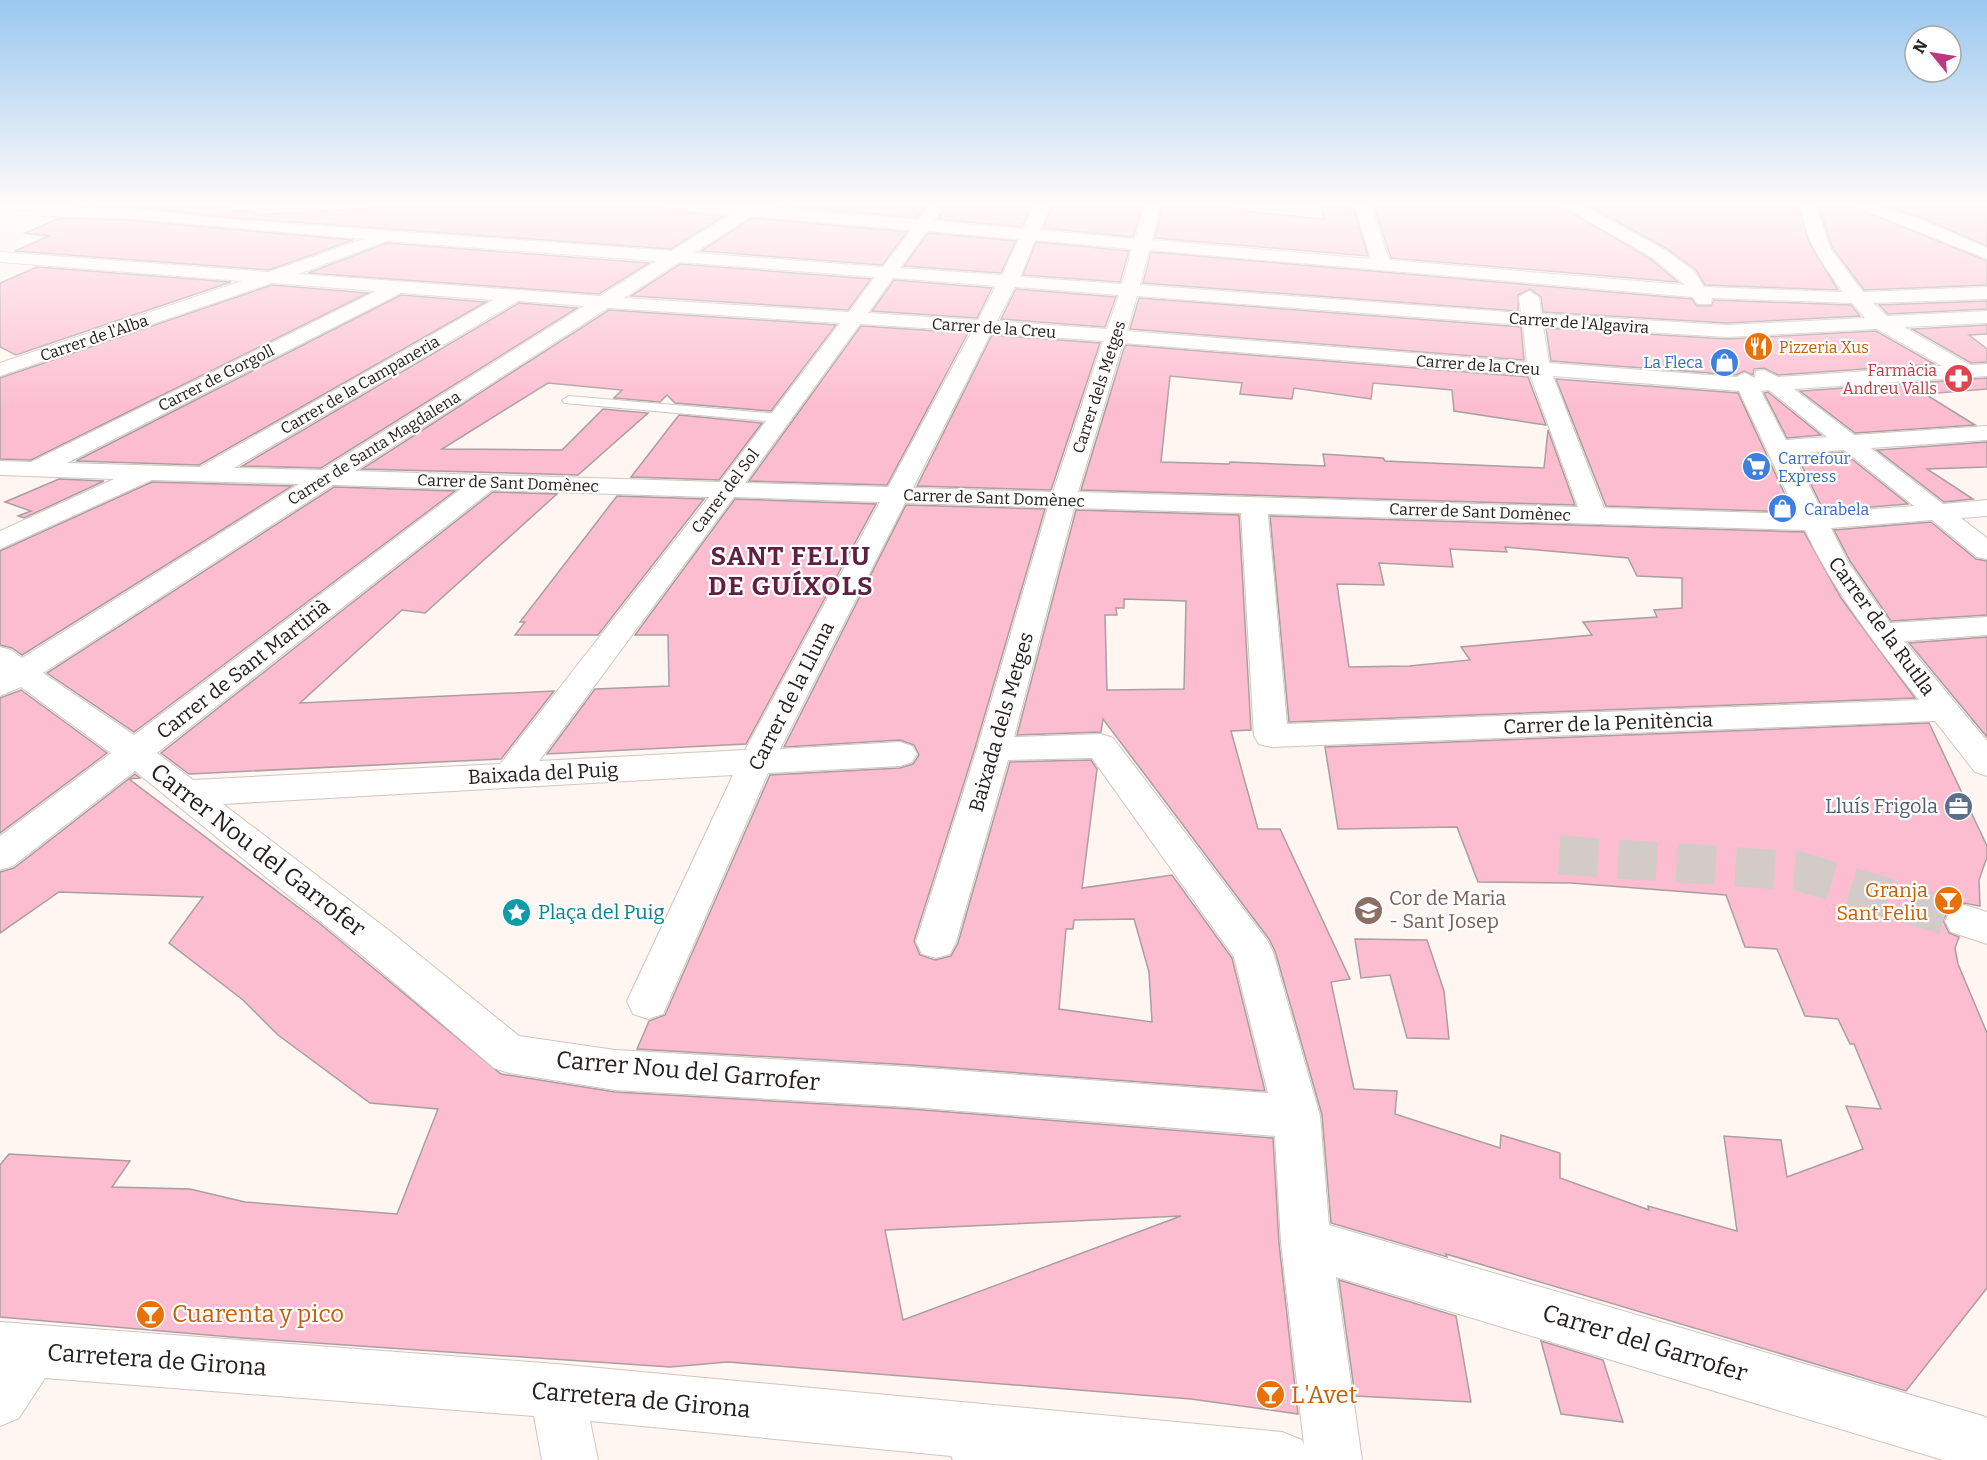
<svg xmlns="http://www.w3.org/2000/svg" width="1987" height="1460" font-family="Bitter,serif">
<rect width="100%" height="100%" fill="#fff6f1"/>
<g fill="#fdbdd1" stroke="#aa9ea1" stroke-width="1.5" fill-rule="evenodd">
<path d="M230,204v7h21l7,4 183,-11h220l10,7 53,5 -53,33 -445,-32 -102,-11 -35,-1z"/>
<path d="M768,204h163l-6,3 -8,11z"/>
<path d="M935,204h97l-10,23 -84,-8 5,-8z"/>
<path d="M1053,204h90l-10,33 -90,-9z"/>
<path d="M1163,204h72l-3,6 92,9 -3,-15h31l16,52 -213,-18z"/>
<path d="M1373,204h184l95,56 26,22 -287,-24z"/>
<path d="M1585,204h213l11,38 29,48 -133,-5 -9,-15 -30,-22z"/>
<path d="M1818,204h29l140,57v24l-123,5 -32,-43z"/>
<path d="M1875,204h112v42l-67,-29z"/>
<path d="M60,218l64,2 229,20 -84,30 -254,-19 34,-15 -24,-3z"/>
<path d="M752,218l155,14 -25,33 -181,-14z"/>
<path d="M928,233l88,8 -15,32 -97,-7z"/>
<path d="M1036,242l93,9 -9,31 -97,-7z"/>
<path d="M387,243l262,20 -50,31 -291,-21z"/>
<path d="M1151,252l541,47 5,7h14l3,-6 137,5 9,11 -133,7 -184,-11 -2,-15 -11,-8 -12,6v16l-375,-28z"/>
<path d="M680,264l191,15 -23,31 -217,-14z"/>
<path d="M37,267l194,15 -215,73 -16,-8v-64z"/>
<path d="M894,280l98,8 -15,30 -105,-7z"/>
<path d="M272,285l96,8 -337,167 -31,-1v-81z"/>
<path d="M1016,289l100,8 -11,30 -104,-8z"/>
<path d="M401,295l85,7 -287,163 -123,-4z"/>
<path d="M1139,298l382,29 3,33 -394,-31z"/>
<path d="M1987,301v8l-99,5 -9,-9z"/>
<path d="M519,303l58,5 -256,160 -79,-2z"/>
<path d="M609,310l227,15 -65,86 -96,-8 -8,-8 -7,7 -46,-4 8,-8 -74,-7 -106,66 120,1 41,-41 45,4 -70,62 -216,-6z"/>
<path d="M1987,325v9l-18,1 18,14v13l-16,1 -59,-34z"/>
<path d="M861,326l107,7 -81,152 -138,-4z"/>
<path d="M1546,328l181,11 149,-8 58,33 -156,11 -14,-7 -10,1 -1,6 -9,-4 -8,4 -185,-14z"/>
<path d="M992,335l108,8 -49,147 -134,-4z"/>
<path d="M1125,345l403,32 18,48 -92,-14 -2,-21 -79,-7 -2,16 -77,-11 -2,11 -52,-5 2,-11 -72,-7 -9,86 68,2 1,-2 95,4 -2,-12 60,4 2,3 159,7 4,-38 27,75 -494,-15z"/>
<path d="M1987,378v11l-62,5 50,31 -120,8 -55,-42z"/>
<path d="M1556,379l182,14 55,119 -187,-6z"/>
<path d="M1768,392l53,43 -34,3 -23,-45z"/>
<path d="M679,415l83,8 -43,57 -88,-3z"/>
<path d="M1987,442v25l-60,2 46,30 -29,3 -67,-52z"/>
<path d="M1843,452l65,52 -84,7 -27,-55z"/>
<path d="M59,479l45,2 -80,37 -6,-2 13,-5 -26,-9z"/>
<path d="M152,482l140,4 -270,169 -10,-7 -12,-3v-94z"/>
<path d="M334,487l121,4 -321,241 -87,-59z"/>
<path d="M493,492l64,2 -132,119 -23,-3 -102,93 254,-12 -53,68 -312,15 -28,-21z"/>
<path d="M617,496l87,3 -106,136h-83l10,-13h-5z"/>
<path d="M735,499l141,5 -130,240 -199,10 48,-65 74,-3 -1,-51h-33z"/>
<path d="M906,505l139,4 -70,239 -61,193 6,14 15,5 16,-4 7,-13 52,-181 81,-2 6,9 -15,119 90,-13 60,83 33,133 -354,-26 -274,-16 12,-28 16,-6 105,-240 130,-7 13,-4 6,-9 -5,-10 -14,-5 -116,7zM1134,919l15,53 3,50 -93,-13 7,-80h7l1,-9z"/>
<path d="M1076,510l163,5 12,215 -20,1 27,98h22l70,150 -19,3 23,107 43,2 -2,23 105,34 1,-13 59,18v25l89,32 -1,-4 89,25 -13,-95 57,4 6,37 76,-28 -17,-43 35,3 -27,-65h-4l-12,-25 -33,-3 -28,-67 -32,-2 -19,-52 -155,-12 -93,-1 -21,-55 -119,2 -13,-82 604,-24 58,123v11l-8,23 1,26 -16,-3 -14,5 -7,12 6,13 10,4 -4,11 3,16 29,69v255l-81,103 -460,-137 1,3 -116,-34 -9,-108 -47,-164 -6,-12 -166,-220 -2,13 -84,3zM1124,599l62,2 -2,88 -77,1 -2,-75h12l-1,-7h8z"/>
<path d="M1270,516l534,16 37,66 74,100 -626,24zM1505,547l123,11 9,18 45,2v30l-28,2 3,7 -74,5 9,13 -131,12 9,13 -61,6 -60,1 -12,-83 47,1 -5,-22 74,4 -3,-18 57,3z"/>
<path d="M1931,522l45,37 11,2v54l-96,6 -41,-60 -16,-31z"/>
<path d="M1987,637v100l-78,-94z"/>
<path d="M21,690l86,63 -107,80v-135z"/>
<path d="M135,774l5,4 -11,1 190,144 182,151 114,18 296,17 362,29 6,105 19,171 -107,-15 -463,-37 -58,5 -428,-29 -242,-21v-152l9,-11 121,7 -18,26 78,2 55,13 152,12 41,-105 -68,-6 -92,-68 -35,-35 -74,-57 34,-46 -144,-5 -59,41v-61l14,-4zM1181,1216l-278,104 -18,-90z"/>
<path d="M1355,939l72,1 17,51 5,48 -42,-1 -17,-63 -29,3z"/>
<path d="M1339,1280l117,36 15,86 -116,-6z"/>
<path d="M1541,1341l62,19 20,62 -62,-8z"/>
</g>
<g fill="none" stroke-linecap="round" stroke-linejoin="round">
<path stroke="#d3cbc7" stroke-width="39" stroke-dasharray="39 20" stroke-linecap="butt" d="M1559,855l239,16 167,50"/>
<defs>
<path id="lane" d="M569,396l210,18 7,4 -7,4 -215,-19 -2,-3z"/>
<g id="street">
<path d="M253,204h104l-8,5 -91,4 -8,-5z"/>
<path d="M663,204l86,1 169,15 9,-12 6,-2 8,5 -7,10 89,8 12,-25h16l-11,26 95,9 10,-35h16l-9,36 219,19 -17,-55h16l19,56 296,25 -32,-27 -94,-54h21l85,46 30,22 9,15 139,5c-23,-32 -36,-48 -43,-88h16l14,44 33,44 124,-5v12l-114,4 14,13 100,-5v12l-83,4 66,38 17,-1v12l-193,13 60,46 133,-9v14l-116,8 72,56 44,-4v16l-26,2 26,20v21l-10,-2 -45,-37 -101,8 17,34 42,61 97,-6v18l-83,6 83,100v35l-12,-4 -40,-51 -664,26 -12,-3 -5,-8 -13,-223 -167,-5 -60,229 87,-3 12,4 154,202 6,12 47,164 9,109 654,191 4,2v42h-44l-607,-183 26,183h-409l-2,-4 -361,-35 8,39h-56l-8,-44 -489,-38 -26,40 -19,8v-104l556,42 726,68 20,8 2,5 -23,-202 -6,-107 -364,-29 -296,-17 -106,-17 -15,-5 -131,-112 -228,-185 -122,95 -13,4v-34l111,-83 -90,-66 -21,9v-49l11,3 11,8 277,-174 -147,-4 -152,69v-18l114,-52 -114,-4v-14l31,1 345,-171 -104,-8 -272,93v-13l242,-82 -242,-19v-10l269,20 95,-33 -240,-21 -105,-3 -8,-5 2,-3 111,1 102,11 446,32 59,-37 -60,-5zM751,216l160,14 -28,37 -189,-14zM927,231l92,8 -17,36 -102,-7zM1035,240l97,9 -10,35 -102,-7zM387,241l269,20 -56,35 -302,-22zM1149,250l544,47 4,7h14l1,-6 140,5 13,15 -138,7 -186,-11 -2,-17 -10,-6 -10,6 2,16 -381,-28zM679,262l196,15 -26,35 -225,-14zM893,278l103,8 -18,34 -110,-7zM1015,287l104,8 -12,34 -110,-8zM401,293l92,7 -293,167 -133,-4zM1137,296l386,29 4,37 -400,-31zM518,301l66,5 -262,164 -88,-2zM608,308l232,15 -120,159 -365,-11zM860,324l112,7 -84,156 -143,-4zM1543,326l184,11 150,-8 65,37 -164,11 -14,-7 -8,1 -1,7 -10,-5 -9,4 -187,-14zM991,333l112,8 -50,151 -140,-4zM1123,343l407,32 48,132 -500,-15zM1553,376l186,15 58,123 -193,-6zM1769,390l58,47 -41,3 -25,-49zM1844,450l70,56 -91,7 -30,-59zM333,485l128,4 -327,246 -91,-62zM492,490l217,7 -209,267 -307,16 -36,-27zM734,497l146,5 -135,248 -206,11zM905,503l143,4 -71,242 -61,193 6,12 14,4 14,-4 6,-12 52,-182 84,-2 142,199 34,136 -357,-26 -296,-17 -96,-14 -128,-104 -168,-128 510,-29 -106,226 6,13 15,5 15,-5 105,-241 132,-7 12,-4 5,-8 -5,-8 -12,-4 -120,7zM1268,514l537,16c29,62 72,116 114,170l-632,24z"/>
<path d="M1849,204c48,0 94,26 138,44v11z"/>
<path d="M1965,905l22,7v32l-36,-12 -6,-11 6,-11z"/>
</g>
</defs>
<use href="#lane" stroke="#d0c5bf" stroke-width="2"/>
<use href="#street" stroke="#d0c5bf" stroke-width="2"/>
<use href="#lane" fill="#fff" fill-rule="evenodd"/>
<use href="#street" fill="#fff" fill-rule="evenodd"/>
</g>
<linearGradient id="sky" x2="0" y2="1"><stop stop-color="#99c8f0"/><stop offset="0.5" stop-color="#fffbf9"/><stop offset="1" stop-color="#fffbf9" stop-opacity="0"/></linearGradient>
<rect width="1987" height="409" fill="url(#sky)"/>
<defs>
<symbol id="restaurant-disc" viewBox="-11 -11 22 22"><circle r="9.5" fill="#e8710a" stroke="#fff"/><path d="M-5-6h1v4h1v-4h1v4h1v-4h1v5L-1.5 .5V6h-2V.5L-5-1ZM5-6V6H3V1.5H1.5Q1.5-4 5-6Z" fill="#fff"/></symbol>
<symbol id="shop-disc" viewBox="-11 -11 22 22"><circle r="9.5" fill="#3f7fe0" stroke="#fff"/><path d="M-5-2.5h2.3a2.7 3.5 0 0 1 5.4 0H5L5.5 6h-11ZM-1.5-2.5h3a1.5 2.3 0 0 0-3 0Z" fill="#fff"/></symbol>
<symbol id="pharmacy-disc" viewBox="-11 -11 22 22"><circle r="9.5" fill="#e0444e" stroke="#fff"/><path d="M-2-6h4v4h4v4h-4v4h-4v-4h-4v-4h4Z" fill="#fff"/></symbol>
<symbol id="supermarket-disc" viewBox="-11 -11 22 22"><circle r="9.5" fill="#3f7fe0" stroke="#fff"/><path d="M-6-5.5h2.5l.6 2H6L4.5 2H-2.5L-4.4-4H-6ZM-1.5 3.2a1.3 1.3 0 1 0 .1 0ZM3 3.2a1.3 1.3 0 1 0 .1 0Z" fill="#fff"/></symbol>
<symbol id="office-disc" viewBox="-11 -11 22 22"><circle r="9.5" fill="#5c6f8a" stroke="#fff"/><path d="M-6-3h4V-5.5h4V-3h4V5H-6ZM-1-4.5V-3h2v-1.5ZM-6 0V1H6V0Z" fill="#fff"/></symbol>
<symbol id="bar-disc" viewBox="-11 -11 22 22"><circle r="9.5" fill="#e8710a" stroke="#fff"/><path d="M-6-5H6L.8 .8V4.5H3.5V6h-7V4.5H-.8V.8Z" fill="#fff"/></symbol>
<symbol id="school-disc" viewBox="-11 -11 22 22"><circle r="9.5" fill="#8d6e63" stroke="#fff"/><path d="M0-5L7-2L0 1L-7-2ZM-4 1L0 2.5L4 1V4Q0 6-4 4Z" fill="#fff"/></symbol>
<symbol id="sight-disc" viewBox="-11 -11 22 22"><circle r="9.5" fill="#0f9aa8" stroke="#fff"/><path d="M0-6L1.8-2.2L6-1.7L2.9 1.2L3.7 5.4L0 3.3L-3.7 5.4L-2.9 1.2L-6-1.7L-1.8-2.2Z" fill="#fff"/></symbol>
</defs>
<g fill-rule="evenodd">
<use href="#restaurant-disc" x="1742" y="330" width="33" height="33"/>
<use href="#shop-disc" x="1708" y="346" width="33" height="33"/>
<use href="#pharmacy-disc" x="1942" y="362" width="33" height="33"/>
<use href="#supermarket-disc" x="1740" y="450" width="33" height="33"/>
<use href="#shop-disc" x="1766" y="492" width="33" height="33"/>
<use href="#office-disc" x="1942" y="790" width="33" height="33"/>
<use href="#bar-disc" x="1932" y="884" width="33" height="33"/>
<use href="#school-disc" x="1352" y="894" width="33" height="33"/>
<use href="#sight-disc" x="500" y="896" width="33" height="33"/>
<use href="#bar-disc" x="134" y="1298" width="33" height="33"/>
<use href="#bar-disc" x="1254" y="1378" width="33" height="33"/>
</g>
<g text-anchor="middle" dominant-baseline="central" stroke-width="4.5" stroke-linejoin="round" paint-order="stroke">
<g font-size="16" fill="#24201e" stroke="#fff">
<text transform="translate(1579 323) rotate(4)">Carrer de l'Algavira</text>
<text transform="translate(994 328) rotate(4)">Carrer de la Creu</text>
<text transform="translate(94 338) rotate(-19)">Carrer de l'Alba</text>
<text transform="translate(1478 365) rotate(4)">Carrer de la Creu</text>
<text transform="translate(216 378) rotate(-27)">Carrer de Gorgoll</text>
<text transform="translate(360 385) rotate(-30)">Carrer de la Campaneria</text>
<text transform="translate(1099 387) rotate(-72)">Carrer dels Metges</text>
<text transform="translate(374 448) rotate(-32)">Carrer de Santa Magdalena</text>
<text transform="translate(508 483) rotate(2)">Carrer de Sant Domènec</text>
<text transform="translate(725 491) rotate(-53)">Carrer del Sol</text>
<text transform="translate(994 498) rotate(2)">Carrer de Sant Domènec</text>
<text transform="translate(1480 512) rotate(2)">Carrer de Sant Domènec</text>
</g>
<g font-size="16" fill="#c56008" stroke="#fff" text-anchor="start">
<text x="1779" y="347">Pizzeria Xus</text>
</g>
<g font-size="16" fill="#366cbe" stroke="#fff" text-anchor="start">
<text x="1703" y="362" text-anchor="end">La Fleca</text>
<text x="1778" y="458">Carrefour<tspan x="1778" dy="18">Express</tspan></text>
<text x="1804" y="509">Carabela</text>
</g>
<g font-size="16" fill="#be3a42" stroke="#fff" text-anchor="end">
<text x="1937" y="370">Farmàcia<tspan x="1937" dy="18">Andreu Valls</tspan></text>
</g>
<g font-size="20" fill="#24201e" stroke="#fff">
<text transform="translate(1882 626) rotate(54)">Carrer de la Rutlla</text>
<text transform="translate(243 669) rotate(-38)">Carrer de Sant Martirià</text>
<text transform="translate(791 696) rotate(-63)">Carrer de la Lluna</text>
<text transform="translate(1001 722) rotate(-74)">Baixada dels Metges</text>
<text transform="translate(1608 723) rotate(-2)">Carrer de la Penitència</text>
<text transform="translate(543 773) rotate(-3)">Baixada del Puig</text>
</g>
<g font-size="20" fill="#4e5e75" stroke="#fff" text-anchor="end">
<text x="1938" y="806">Lluís Frigola</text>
</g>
<g font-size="20" fill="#c56008" stroke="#fff" text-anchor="end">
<text x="1928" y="890">Granja<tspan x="1928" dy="23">Sant Feliu</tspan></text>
</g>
<g font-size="20" fill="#785e54" stroke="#fff" text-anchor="start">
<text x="1389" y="898">Cor de Maria<tspan x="1389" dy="23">- Sant Josep</tspan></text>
</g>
<g font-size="20" fill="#0d838f" stroke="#fff" text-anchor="start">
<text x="538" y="912">Plaça del Puig</text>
</g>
<g font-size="24" fill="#24201e" stroke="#fff">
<text transform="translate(258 850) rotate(38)">Carrer Nou del Garrofer</text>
<text transform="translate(688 1071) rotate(5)">Carrer Nou del Garrofer</text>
<text transform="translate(1645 1343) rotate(17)">Carrer del Garrofer</text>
<text transform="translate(157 1360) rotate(4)">Carretera de Girona</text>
<text transform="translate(641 1400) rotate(5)">Carretera de Girona</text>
</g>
<g font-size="24" fill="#c56008" stroke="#fff" text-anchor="start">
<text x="172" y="1314">Cuarenta y pico</text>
<text x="1291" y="1395">L'Avet</text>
</g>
<g font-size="26" font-weight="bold" letter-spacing="1.5" fill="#602042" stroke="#fff">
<text x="791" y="556">SANT FELIU<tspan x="791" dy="30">DE GUÍXOLS</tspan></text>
</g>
</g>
<g transform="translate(1933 54) rotate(300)"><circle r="28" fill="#ffffff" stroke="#a7a6a5" stroke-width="1.5"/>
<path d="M0-4.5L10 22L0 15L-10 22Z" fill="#bc3981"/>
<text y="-9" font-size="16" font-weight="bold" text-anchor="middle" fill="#24201e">N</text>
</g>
</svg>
